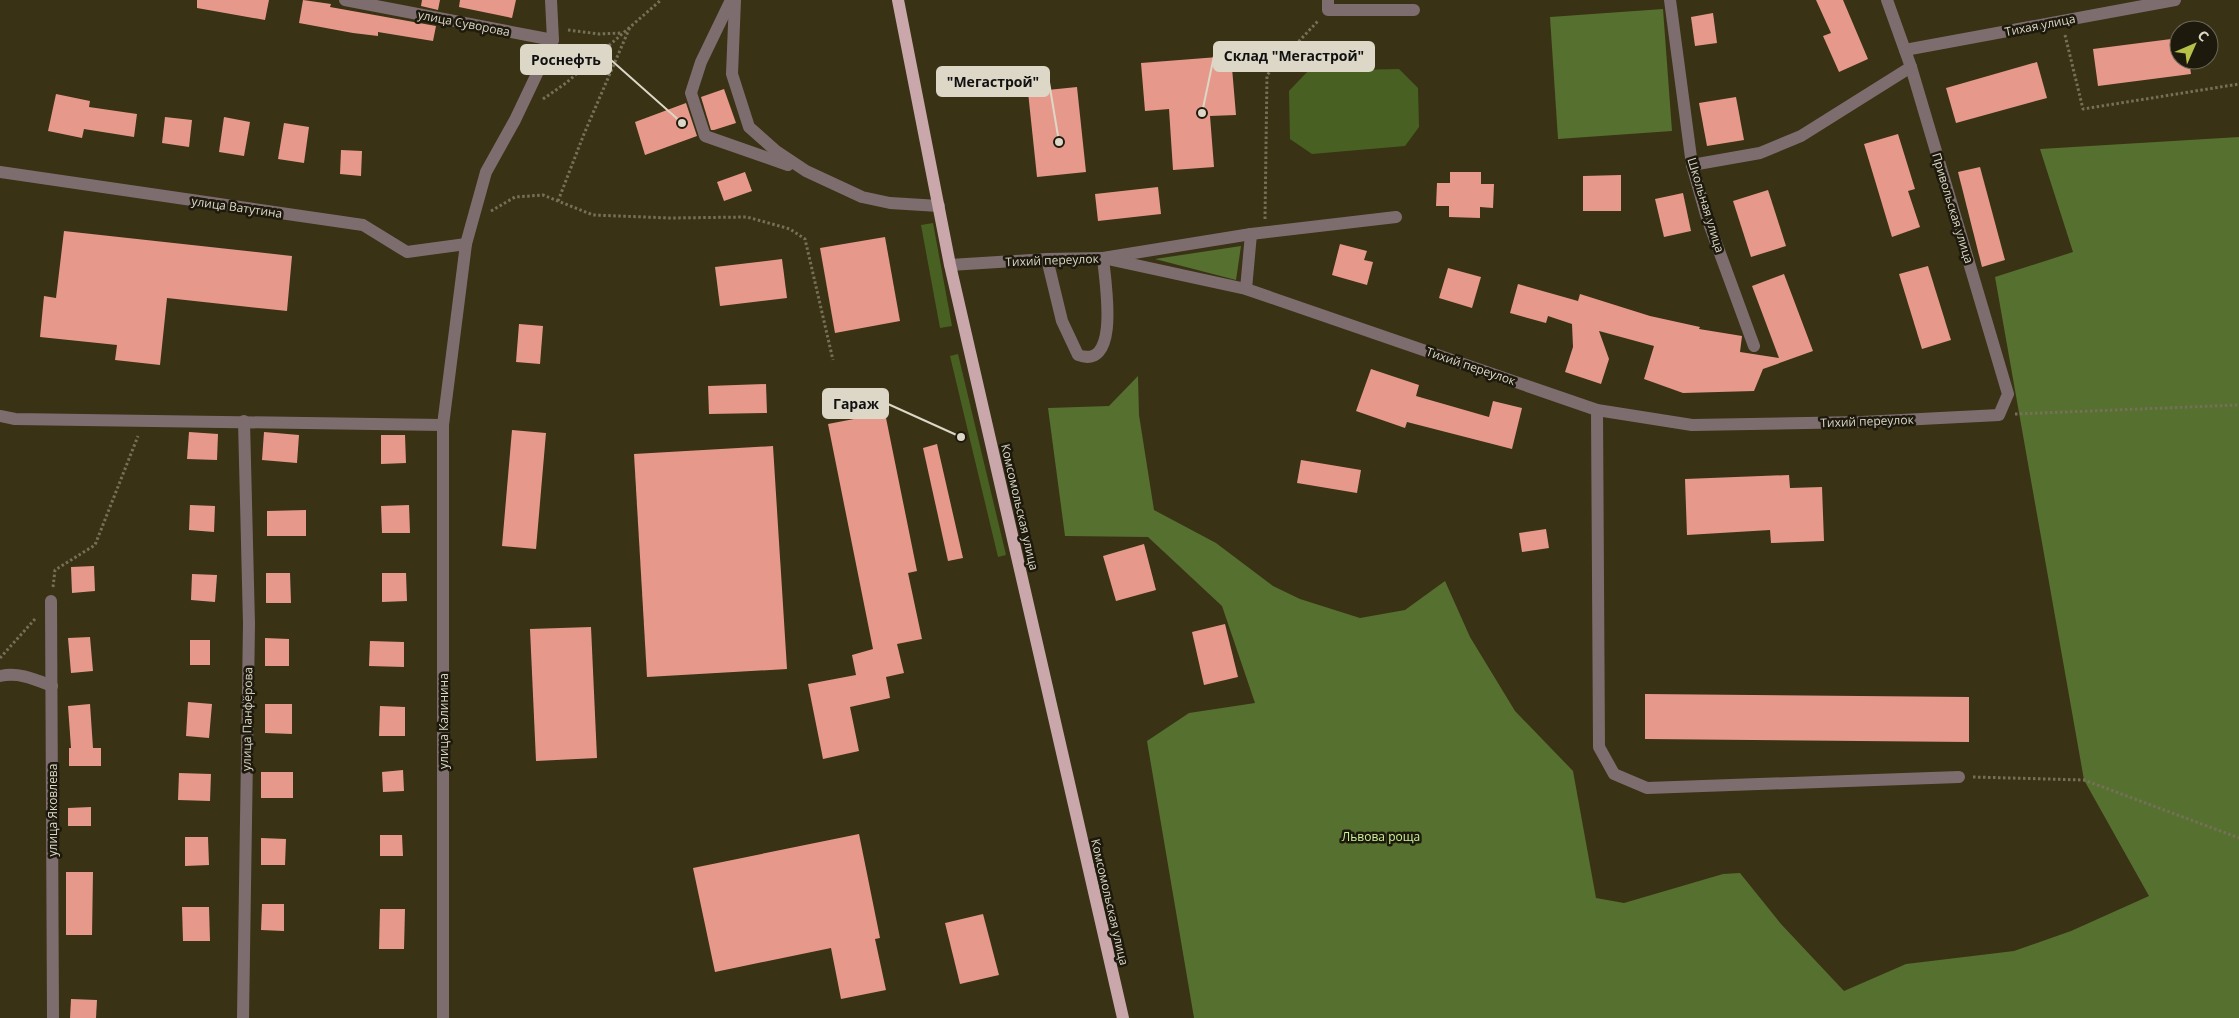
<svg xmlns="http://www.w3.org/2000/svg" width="2239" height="1018" font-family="'Open Sans',sans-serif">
<rect width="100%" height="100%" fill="#393215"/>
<g fill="#486122">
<path d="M1399,69l19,19 1,39 -14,19 -93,8 -22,-15 -1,-48 19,-20z"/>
<path d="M933,223l19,103 -12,2 -19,-103z"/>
<path d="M958,354l48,201 -8,2 -48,-201z"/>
</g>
<g fill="#567030">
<path d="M1663,9l9,122 -114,8 -8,-122z"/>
<path d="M2239,137v881h-1045l-47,-277 42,-28 66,-10 -33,-97 -74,-69 -83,-1 -17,-128 61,-2 29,-30 1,39 15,95 62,33 57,43 27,13 60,19 45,-8 40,-29 25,56 45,74 58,60 23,127 28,5 99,-29 17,-1 41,51 63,67 62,-27 108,-13 57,-20 78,-35 -65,-116 -89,-503 78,-25 -33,-103z"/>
<path d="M1241,246l-5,34 -81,-21z"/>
</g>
<g fill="#e6998a">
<path d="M197,0h72l-4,20 -68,-12z"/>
<path d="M303,0l28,4 -1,3 106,19 -3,15 -55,-9v4l-25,-3 -54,-10z"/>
<path d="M422,0h18l-2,10 -17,-4z"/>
<path d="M460,0h56l-4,18 -53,-11z"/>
<path d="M1816,0h27l25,59 -29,13 -16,-36 8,-3z"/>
<path d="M1713,13l4,30 -22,3 -4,-29z"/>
<path d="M2179,38v22h10l2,14 -93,12 -5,-37z"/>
<path d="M1231,56l5,59 -26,1 4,51 -41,3 -4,-61 -24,2 -4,-48z"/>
<path d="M2037,62l10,36 -91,25 -10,-35z"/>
<path d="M1077,87l9,85 -49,5 -9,-85z"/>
<path d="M724,89l12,34 -22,7h-3l-10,-33z"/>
<path d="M56,94l34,7 -1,6 48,7 -3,23 -50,-8 -2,9 -34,-7z"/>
<path d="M1736,97l8,43 -37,6 -8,-43z"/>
<path d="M686,103l11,33 -52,19 -10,-33z"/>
<path d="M165,117l27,3 -3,27 -27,-4z"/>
<path d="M224,117l26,5 -6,34 -25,-4z"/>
<path d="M284,123l25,4 -5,36 -26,-4z"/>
<path d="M1898,134l17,55 -7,2 12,36 -28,10 -28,-93z"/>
<path d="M341,150l21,1 -1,25 -21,-2z"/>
<path d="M1980,167l25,93 -23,7 -24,-95z"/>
<path d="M745,172l7,19 -28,10 -7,-19z"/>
<path d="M1450,172h31v12h13l-1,24 -13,-1v11l-31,-1v-11h-13l1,-23h13z"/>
<path d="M1621,175v36h-38v-35z"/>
<path d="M1158,187l3,27 -63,7 -3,-27z"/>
<path d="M1768,190l18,56 -35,11 -18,-56z"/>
<path d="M1683,193l8,38 -27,6 -9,-38z"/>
<path d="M64,231l228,25 -5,55 -120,-13 -7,67 -45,-5 2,-15 -77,-8 4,-41 12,2z"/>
<path d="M885,237l15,84 -65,12 -15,-85z"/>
<path d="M1340,244l27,7 -3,9 9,2 -6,23 -35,-10z"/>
<path d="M782,259l5,39 -67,8 -5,-39z"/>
<path d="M1928,266l23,74 -29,9 -23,-75z"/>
<path d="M1448,268l33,9 -9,31 -33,-10z"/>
<path d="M1784,274l29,77 -50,18 -9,22 -71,2 -39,-14 10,-33 -55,-15 10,28 -8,25 -36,-12 8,-25 -1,-23 -24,-8 -2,7 -36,-10 8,-29 60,17 2,-7 70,22 50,11 -1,2 43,7 -2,16 39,6 -27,-72z"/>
<path d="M519,324l24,2 -3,38 -24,-2z"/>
<path d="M1371,369l48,16 -3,11 73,21 4,-16 29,7 -10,41 -105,-27 -2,6 -49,-17z"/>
<path d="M766,384l1,29 -58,1 -1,-28z"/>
<path d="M885,413l32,158 -9,2 14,66 -25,5 7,29 -18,4 4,21 -40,9 9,44 -36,8 -15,-75 48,-9 -4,-20 21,-6 -45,-225z"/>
<path d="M512,430l34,3 -10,116 -34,-3z"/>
<path d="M189,432l29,2 -1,26 -30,-1z"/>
<path d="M264,432l35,3 -2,28 -35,-3z"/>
<path d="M381,435h24l1,28 -25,1z"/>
<path d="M937,444l26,114 -15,3 -25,-113z"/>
<path d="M773,446l14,223 -140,8 -13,-223z"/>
<path d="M1301,460l60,10 -4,23 -60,-10z"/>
<path d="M1789,475l1,13 32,-1 2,54 -53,2 -1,-13 -83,5 -2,-56z"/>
<path d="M190,505l25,1 -1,26 -25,-2z"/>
<path d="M409,505l1,28h-28l-1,-27z"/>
<path d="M306,510v26h-39v-25z"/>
<path d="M1546,529l3,19 -27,4 -3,-19z"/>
<path d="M1144,544l12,46 -40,11 -13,-45z"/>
<path d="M94,566l1,25 -23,2 -1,-26z"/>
<path d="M266,573h24l1,30h-25z"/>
<path d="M382,573h24l1,28 -25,1z"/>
<path d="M192,574l25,1 -2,27 -24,-2z"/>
<path d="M1225,624l13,53 -34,8 -12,-53z"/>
<path d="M591,627l6,131 -61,3 -6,-132z"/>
<path d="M90,637l3,34 -22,2 -3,-35z"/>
<path d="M265,638l24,1v27h-24z"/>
<rect x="190" y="640" width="20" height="25"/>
<path d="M370,641l34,1v25l-35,-1z"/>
<path d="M1645,694l324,3v45l-324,-3z"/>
<path d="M188,702l24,2 -3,34 -23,-2z"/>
<path d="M90,704l3,44h8v18h-32v-18h2l-3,-42z"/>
<path d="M265,704h27v30l-27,-1z"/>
<path d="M380,706l25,1v29h-26z"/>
<path d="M403,770l1,21 -21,1 -1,-20z"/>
<rect x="261" y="772" width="32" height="26"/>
<path d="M179,773l32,1 -1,27 -32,-1z"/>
<path d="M91,807v19h-23v-18z"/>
<path d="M859,834l21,104 -5,1 11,51 -45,9 -10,-51 -116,24 -22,-104z"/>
<path d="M380,835h22l1,21h-23z"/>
<path d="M185,837h23l1,28 -24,1z"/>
<path d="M261,838l25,1 -1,26h-24z"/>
<path d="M66,872h27l-1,63h-26z"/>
<path d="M262,904h22v27l-23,-1z"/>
<path d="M182,907h27l1,34h-27z"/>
<path d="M380,909h25l-1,40h-25z"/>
<path d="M983,914l16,61 -39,9 -15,-61z"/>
<path d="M71,999l26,1 -1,18h-26z"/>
</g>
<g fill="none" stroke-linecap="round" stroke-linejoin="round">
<g stroke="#767058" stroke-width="3" stroke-dasharray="2.5 2.5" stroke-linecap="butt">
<path d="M568,30l31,4 22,-1"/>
<path d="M2065,35l18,74 156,-25"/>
<path d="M543,99l23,-16 95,-83"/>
<path d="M558,201l26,-67 46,-107"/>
<path d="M491,211l24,-14 28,-2 50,20 77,3 77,-1 43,12 15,10 28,121"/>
<path d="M1265,219l2,-144 51,-54"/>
<path d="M2015,414l224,-9"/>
<path d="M53,587l2,-17 40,-25 43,-109"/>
<path d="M0,658l35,-39"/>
<path d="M1973,777l111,3 155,58"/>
</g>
<g stroke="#7e6d6f" stroke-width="12">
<path d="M345,0l208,40"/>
<path d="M731,0l-30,62 -10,31 14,43 83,29"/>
<path d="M735,0l-3,74 17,53 27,24 30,20 56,26 28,6 49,3"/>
<path d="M1328,0v10h86"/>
<path d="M1670,0l22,165 15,53 47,128"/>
<path d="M1905,50l270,-50"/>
<path d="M1692,165l68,-12 41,-17 110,-69"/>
<path d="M0,172l363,53 44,27 59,-8"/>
<path d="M1047,259l15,62 16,34c43,16 27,-74 25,-97l148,-24 145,-17"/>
<path d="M950,265l97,-6 56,-1 143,31 351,121 95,15 170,-3 137,-7 9,-21 -97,-327 -24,-67"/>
<path d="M1246,289l5,-55"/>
<path d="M1597,410l2,337 15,27 33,14 312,-11"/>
<path d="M0,416l15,3 428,6"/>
<path d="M51,601l2,417"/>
<path d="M0,676c19,-4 34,3 52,10"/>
<path d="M243,1018l6,-394 -5,-203"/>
<path d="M443,1018v-593l23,-181 20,-72 29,-52 38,-80 -2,-40"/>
</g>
<path stroke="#c9a7ab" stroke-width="12" d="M898,0l52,265 173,753"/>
</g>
<g text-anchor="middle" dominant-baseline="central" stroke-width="5" stroke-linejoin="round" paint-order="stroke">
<g font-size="12" fill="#dcd7c7" stroke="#1d1a0d">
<text transform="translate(464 23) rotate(11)">улица Суворова</text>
<text transform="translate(2040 25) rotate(-11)">Тихая улица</text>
<text transform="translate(1706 205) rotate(73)">Школьная улица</text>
<text transform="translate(237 207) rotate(8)">улица Ватутина</text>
<text transform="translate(1953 208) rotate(73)">Привольская улица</text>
<text transform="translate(1052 260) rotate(-2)">Тихий переулок</text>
<text transform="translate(1471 366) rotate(19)">Тихий переулок</text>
<text transform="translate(1867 421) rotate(-2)">Тихий переулок</text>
<text transform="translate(1020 507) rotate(77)">Комсомольская улица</text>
<text transform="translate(247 719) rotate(-89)">улица Панфёрова</text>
<text transform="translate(443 721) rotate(-90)">улица Калинина</text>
<text transform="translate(52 810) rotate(-90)">улица Яковлева</text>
<text transform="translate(1110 902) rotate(77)">Комсомольская улица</text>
</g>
<g font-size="12" fill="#ccf498" stroke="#1d1a0d">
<text x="1381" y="836">Львова роща</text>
</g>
</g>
<path fill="none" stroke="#dcd7c7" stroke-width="2" d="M1202 113L1214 56M682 123L611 60M1059 142L1049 82M961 437L888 404"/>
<g fill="#dcd7c7" stroke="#1d1a0d" stroke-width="2">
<circle cx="1202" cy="113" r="5"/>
<circle cx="682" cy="123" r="5"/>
<circle cx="1059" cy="142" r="5"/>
<circle cx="961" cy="437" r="5"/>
</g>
<g fill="#dcd7c7" stroke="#dcd7c7" stroke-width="2">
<rect x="1214" y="42" width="160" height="29" rx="5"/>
<rect x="521" y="45" width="90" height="29" rx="5"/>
<rect x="937" y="67" width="112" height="29" rx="5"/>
<rect x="823" y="389" width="65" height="29" rx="5"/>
</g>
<g font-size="14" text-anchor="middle" font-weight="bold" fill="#111">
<text x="1294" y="61">Склад "Мегастрой"</text>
<text x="566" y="65">Роснефть</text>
<text x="993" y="87">"Мегастрой"</text>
<text x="856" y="409">Гараж</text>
</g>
<g transform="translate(2194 45) rotate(45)"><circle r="24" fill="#1d1a0d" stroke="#696657"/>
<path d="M0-4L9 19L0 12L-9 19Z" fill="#b7c148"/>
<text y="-8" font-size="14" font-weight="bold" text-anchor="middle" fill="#dcd7c7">С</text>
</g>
</svg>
